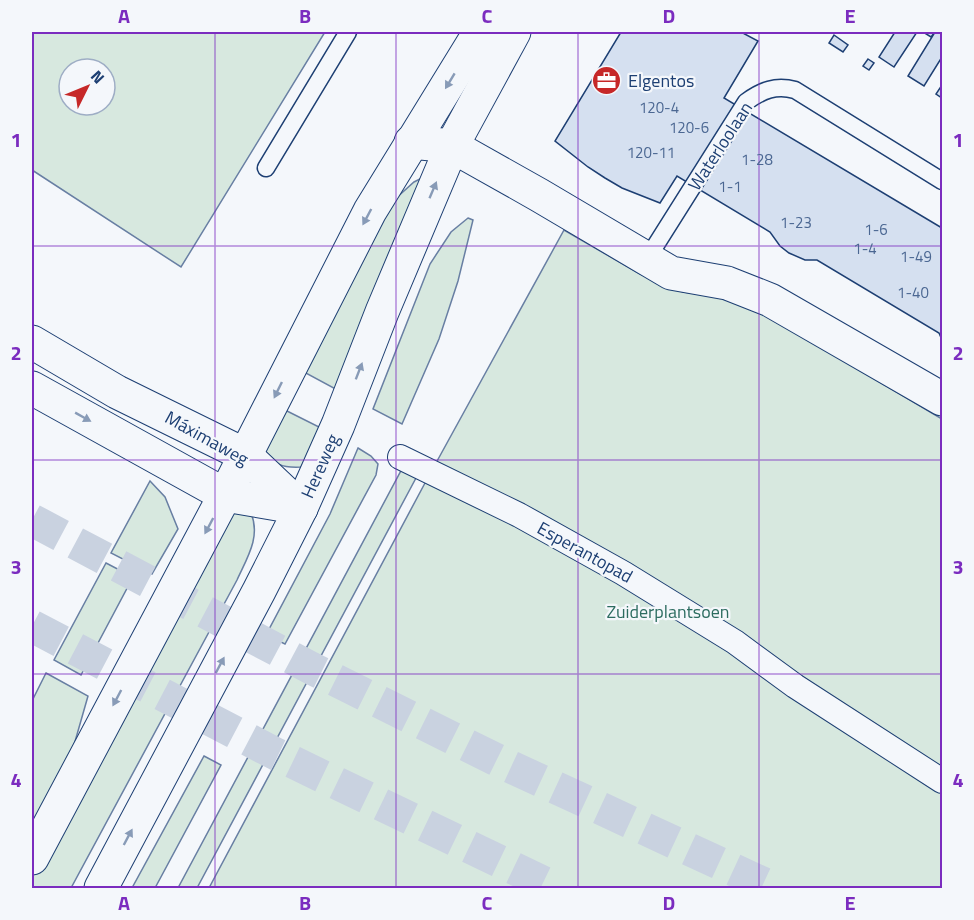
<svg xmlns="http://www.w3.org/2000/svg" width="974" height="920" font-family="'Titillium Web',sans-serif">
<rect width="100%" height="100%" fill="#f4f7fb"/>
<g fill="#d7e8df" stroke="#687fa3" stroke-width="1.5" fill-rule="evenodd">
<path d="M32,32h293l-144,235 -149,-97zM69,69h36v36h-36z"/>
<path d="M420,179l4,4 -83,209 -39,-21 92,-171 20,-18z"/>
<path d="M468,218l5,2 -15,61 -19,58 -37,85 -29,-15 57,-145 21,-32z"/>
<path d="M564,230l76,44 43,18 36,4 40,14 183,109v469h-733l216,-405z"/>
<path d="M281,408l46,23 -26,36c-21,1 -24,-2 -38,-18z"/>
<path d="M358,448l13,8 7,8 -2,11 -91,169 -19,-9 64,-121z"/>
<path d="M403,467l13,11 -219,410h-19z"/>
<path d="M150,481l15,16 13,32 -26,45 -41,-21z"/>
<path d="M226,512l25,1c10,24 -4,45 -14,67l-166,308h-39v-12z"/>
<path d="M106,563l27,14 -52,98 -27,-15z"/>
<path d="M46,673l42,23 -22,77 -34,61v-133z"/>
<path d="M204,756l17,9 -66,123h-23z"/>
</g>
<g fill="#d5e0f0" stroke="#1d3f73" stroke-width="1.5">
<path d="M621,32h120l17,9 -34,57 218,130v112l-3,-7 -122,-73h-12l-16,-7 -9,-7 -10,-14 -93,-56 -17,27 -38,-15 -17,-10 -17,-11 -33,-26z"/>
<path d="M895,32h22l-23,35 -15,-10z"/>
<path d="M923,32h12l-4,5z"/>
<path d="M935,32h7v25l-18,29 -16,-10z"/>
<path d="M834,35l14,10 -5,7 -14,-9z"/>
<path d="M868,59l6,4 -5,7 -6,-4z"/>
<path d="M942,85v13l-6,-4z"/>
</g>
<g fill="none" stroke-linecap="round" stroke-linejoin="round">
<g stroke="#c9d2e0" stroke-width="33" stroke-dasharray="33 16" stroke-linecap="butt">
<path d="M32,520l279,148 198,98 264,122"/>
<path d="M32,626l242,127 281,135"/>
</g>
<defs>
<g id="service">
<path d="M266,168l82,-136"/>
<path d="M647,259l99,-157c16,-12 30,-17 49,-12l147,91"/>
</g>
<path id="pedestrian" d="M400,457l119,58 104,58 112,69 60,44 147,95"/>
<path id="tertiary" d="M411,142l41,4 87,49 132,78 56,10 43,17 172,99"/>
<g id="secondary">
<path d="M32,342l85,50 128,63 56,53"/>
<path d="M32,388l193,107 76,13"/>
<path d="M32,858l193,-363 145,-284 110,-179"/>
<path d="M101,888l158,-297 42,-83 37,-83 44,-113 70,-166 62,-114"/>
</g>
</defs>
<use href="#service" stroke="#1d3f73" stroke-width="19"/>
<use href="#pedestrian" stroke="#1d3f73" stroke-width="26"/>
<use href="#tertiary" stroke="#1d3f73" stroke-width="35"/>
<use href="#secondary" stroke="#1d3f73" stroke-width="35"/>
<use href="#service" stroke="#f4f7fb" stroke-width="16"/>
<use href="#pedestrian" stroke="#f4f7fb" stroke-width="24"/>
<use href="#tertiary" stroke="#f4f7fb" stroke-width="33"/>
<use href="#secondary" stroke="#f4f7fb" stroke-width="33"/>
</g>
<defs><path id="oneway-solid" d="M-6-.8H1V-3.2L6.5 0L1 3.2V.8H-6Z" transform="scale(1.5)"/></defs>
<g fill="#889bb7">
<use href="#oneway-solid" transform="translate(450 81) rotate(121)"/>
<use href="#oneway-solid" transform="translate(433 190) rotate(-67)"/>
<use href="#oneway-solid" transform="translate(367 217) rotate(118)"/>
<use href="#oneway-solid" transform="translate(359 371) rotate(-69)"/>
<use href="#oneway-solid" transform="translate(278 390) rotate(116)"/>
<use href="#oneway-solid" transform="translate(83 417) rotate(29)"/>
<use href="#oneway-solid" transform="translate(209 526) rotate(118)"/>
<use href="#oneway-solid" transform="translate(220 665) rotate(-62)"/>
<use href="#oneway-solid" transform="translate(117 698) rotate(118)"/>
<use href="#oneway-solid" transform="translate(128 837) rotate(-62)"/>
</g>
<path fill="none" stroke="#7b2cbf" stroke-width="1.5" stroke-opacity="0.55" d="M215,32v856M396,32v856M578,32v856M759,32v856M32,246h910M32,460h910M32,674h910"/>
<defs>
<symbol id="office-disc" viewBox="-11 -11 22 22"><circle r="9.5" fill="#c62828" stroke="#f4f7fb"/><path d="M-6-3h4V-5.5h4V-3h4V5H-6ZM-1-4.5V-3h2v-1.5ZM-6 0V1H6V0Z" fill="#fff"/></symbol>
</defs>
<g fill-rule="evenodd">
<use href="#office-disc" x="590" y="64" width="33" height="33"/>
</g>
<g text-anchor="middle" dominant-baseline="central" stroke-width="4.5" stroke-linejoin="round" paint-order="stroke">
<g font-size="15" fill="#4b6792">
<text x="659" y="107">120-4</text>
<text x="689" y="127">120-6</text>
<text x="651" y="152">120-11</text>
<text x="757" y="159">1-28</text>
<text x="730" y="186">1-1</text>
<text x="796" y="222">1-23</text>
<text x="876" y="229">1-6</text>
<text x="865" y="248">1-4</text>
<text x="916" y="256">1-49</text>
<text x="913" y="292">1-40</text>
</g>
<g font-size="18" fill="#1d3f73" stroke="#f4f7fb" text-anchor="start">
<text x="628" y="80">Elgentos</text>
</g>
<g font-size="18" fill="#1d3f73" stroke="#f4f7fb">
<text transform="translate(720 146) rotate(-57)">Waterloolaan</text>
<text transform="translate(207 438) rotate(29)">Máximaweg</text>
<text transform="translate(320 466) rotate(-66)">Hereweg</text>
<text transform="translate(585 552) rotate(29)">Esperantopad</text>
</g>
<g font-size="18" fill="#2c6c60" stroke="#f4f7fb">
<text x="668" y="611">Zuiderplantsoen</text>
</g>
</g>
<rect width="974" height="920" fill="none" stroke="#f4f7fb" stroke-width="66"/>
<g transform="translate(87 87) rotate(47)"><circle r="28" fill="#f4f7fb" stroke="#9eadc5" stroke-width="1.5"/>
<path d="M0-4.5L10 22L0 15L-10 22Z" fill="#c62828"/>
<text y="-9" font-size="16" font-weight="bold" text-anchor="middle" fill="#1d3f73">N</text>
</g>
<rect x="33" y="33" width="908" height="854" fill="none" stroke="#7b2cbf" stroke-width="2"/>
<g font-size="20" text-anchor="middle" font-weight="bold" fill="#7b2cbf">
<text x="124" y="23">A</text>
<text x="305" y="23">B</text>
<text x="487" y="23">C</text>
<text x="669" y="23">D</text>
<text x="850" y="23">E</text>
<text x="16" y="147">1</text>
<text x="958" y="147">1</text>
<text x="16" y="360">2</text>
<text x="958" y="360">2</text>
<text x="16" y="574">3</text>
<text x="958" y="574">3</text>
<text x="16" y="787">4</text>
<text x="958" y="787">4</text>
<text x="124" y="910">A</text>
<text x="305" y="910">B</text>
<text x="487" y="910">C</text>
<text x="669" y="910">D</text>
<text x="850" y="910">E</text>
</g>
</svg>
